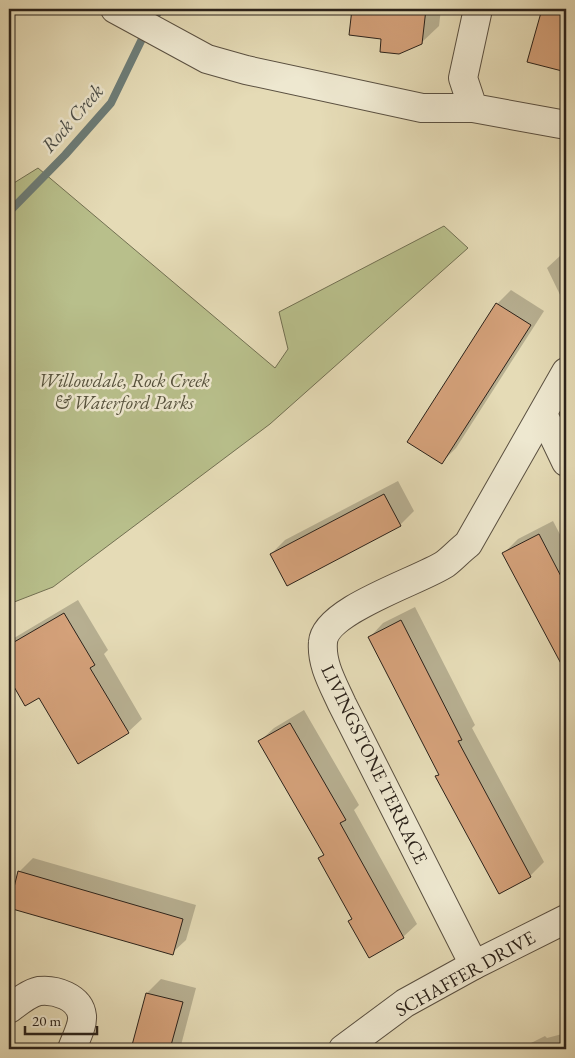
<svg xmlns="http://www.w3.org/2000/svg" width="575" height="1058" viewBox="0 0 575 1058" font-family="'EB Garamond',serif">
<rect width="100%" height="100%" fill="#e5dbb6"/>
<filter id="stains"><feTurbulence type="fractalNoise" baseFrequency=".004" numOctaves="4"/><feColorMatrix values="0 0 0 0 .2 0 0 0 0 .09 0 0 0 0 .02 0 0 0 .5 -.17"/></filter>
<radialGradient id="worn" r=".72"><stop offset=".6" stop-color="#630" stop-opacity="0"/><stop offset="1" stop-color="#630" stop-opacity=".3"/></radialGradient>
<path fill="#b8bf8b" stroke="#727052" d="M 38,168 L 275,368 L 288,349 L 279,312 L 444,226 L 468,248 L 270,424 L 53,587 L 9,604 L 9,186 Z"/>
<g fill="#0003">
<path d="M 353,9 L 441,9 L 439,26 L 421,43 L 350,34 Z"/>
<path d="M 543,9 L 566,9 L 566,71 L 529,61 Z"/>
<path d="M 566,252 L 566,302 L 564,303 L 547,268 L 561,255 Z"/>
<path d="M 511,290 L 544,311 L 456,448 L 442,462 L 409,441 L 497,304 Z"/>
<path d="M 398,481 L 414,511 L 400,525 L 271,554 L 285,540 Z"/>
<path d="M 553,521 L 566,546 L 566,670 L 504,553 L 518,539 Z"/>
<path d="M 78,600 L 108,650 L 104,654 L 142,719 L 128,732 L 39,696 L 26,704 L 9,675 L 9,641 Z"/>
<path d="M 415,607 L 475,725 L 472,728 L 544,862 L 530,876 L 499,892 L 437,776 L 440,774 L 370,637 L 383,623 Z"/>
<path d="M 304,710 L 359,805 L 354,810 L 417,924 L 403,937 L 353,919 L 320,858 L 325,853 L 260,741 L 274,728 Z"/>
<path d="M 33,858 L 196,905 L 186,940 L 172,953 L 9,906 L 19,872 Z"/>
<path d="M 161,979 L 196,988 L 180,1049 L 133,1049 L 147,993 Z"/>
<path d="M 566,1033 L 566,1049 L 519,1049 L 545,1036 L 547,1038 Z"/>
</g>
<g fill="none" stroke-linecap="round" stroke-linejoin="round">
<path stroke="#6d7d78" stroke-width="8" d="M 9,212 L 65,155 L 111,103 L 142,39 L 160,9"/>
</g>
<g fill="#d4a17a" stroke="#2b221a">
<path d="M 352,9 L 426,9 L 422,44 L 399,54 L 380,52 L 381,39 L 349,35 Z"/>
<path d="M 542,9 L 566,9 L 566,72 L 527,62 Z"/>
<path d="M 496,303 L 531,325 L 442,464 L 407,442 Z"/>
<path d="M 384,494 L 401,526 L 287,586 L 270,554 Z"/>
<path d="M 539,534 L 566,586 L 566,673 L 502,553 Z"/>
<path d="M 64,613 L 95,665 L 90,668 L 129,733 L 78,764 L 39,698 L 25,706 L 9,678 L 9,645 Z"/>
<path d="M 401,620 L 462,740 L 458,741 L 531,877 L 499,894 L 435,776 L 439,775 L 368,637 Z"/>
<path d="M 290,723 L 346,820 L 340,823 L 404,938 L 369,958 L 348,921 L 352,919 L 318,858 L 324,855 L 258,741 Z"/>
<path d="M 18,871 L 183,919 L 173,955 L 9,908 Z"/>
<path d="M 146,993 L 183,1002 L 170,1049 L 131,1049 Z"/>
</g>
<g fill="none" stroke-linecap="round" stroke-linejoin="round">
<g stroke="#5a5041" stroke-width="30">
<g id="minor">
<path d="M 115,9 L 207,59 L 246,70 L 422,108 L 473,108"/>
<path d="M 478,9 L 463,78 L 473,108 L 566,125"/>
<path d="M 543,414 L 566,462"/>
<path d="M 474,965 L 342,704 C 333,684 321,664 323,642 C 325,610 419,581 445,564 C 453,558 460,550 468,544 L 566,372"/>
<path d="M 9,1009 C 17,1003 29,993 39,991 C 55,989 80,997 82,1016 C 83,1026 75,1040 72,1049"/>
<path d="M 343,1049 L 405,1003 L 474,965 L 566,919"/>
</g>
</g>
<use href="#minor" stroke="#eee8d0" stroke-width="28"/>
</g>
<g text-anchor="middle" stroke-width="5" stroke-linejoin="round" paint-order="stroke">
<g font-size="19" font-style="italic" fill="#55513c" stroke="#eee8d0">
<text x="124" y="387">Willowdale, Rock Creek<tspan x="124" dy="22">&amp; Waterford Parks</tspan></text>
</g>
<g font-size="19" fill="#2b221a" stroke="#eee8d0">
<text transform="translate(375 764) rotate(64)" y="7">LIVINGSTONE TERRACE</text>
<text transform="translate(465 973) rotate(-29)" y="7">SCHAFFER DRIVE</text>
</g>
<g font-size="20" font-style="italic" fill="#4c4f49" stroke="#eee8d0">
<text transform="translate(72 118) rotate(-49)" y="7">Rock Creek</text>
</g>
</g>
<rect width="575" height="1058" fill="none" stroke="#e5dbb6" stroke-width="30"/>
<rect x="10" y="10" width="555" height="1038" fill="none" stroke="#2b221a" stroke-width="2.5"/>
<rect x="15" y="15" width="545" height="1028" fill="none" stroke="#2b221a"/>
<path d="M25 1026v8h72v-8" fill="none" stroke="#2b221a" stroke-width="2.5"/>
<text x="32" y="1026" font-size="15" fill="#2b221a" stroke="#eee8d0" stroke-width="4" paint-order="stroke">20 m</text>
<rect width="100%" height="100%" filter="url(#stains)"/>
<rect width="100%" height="100%" fill="url(#worn)"/>
</svg>
